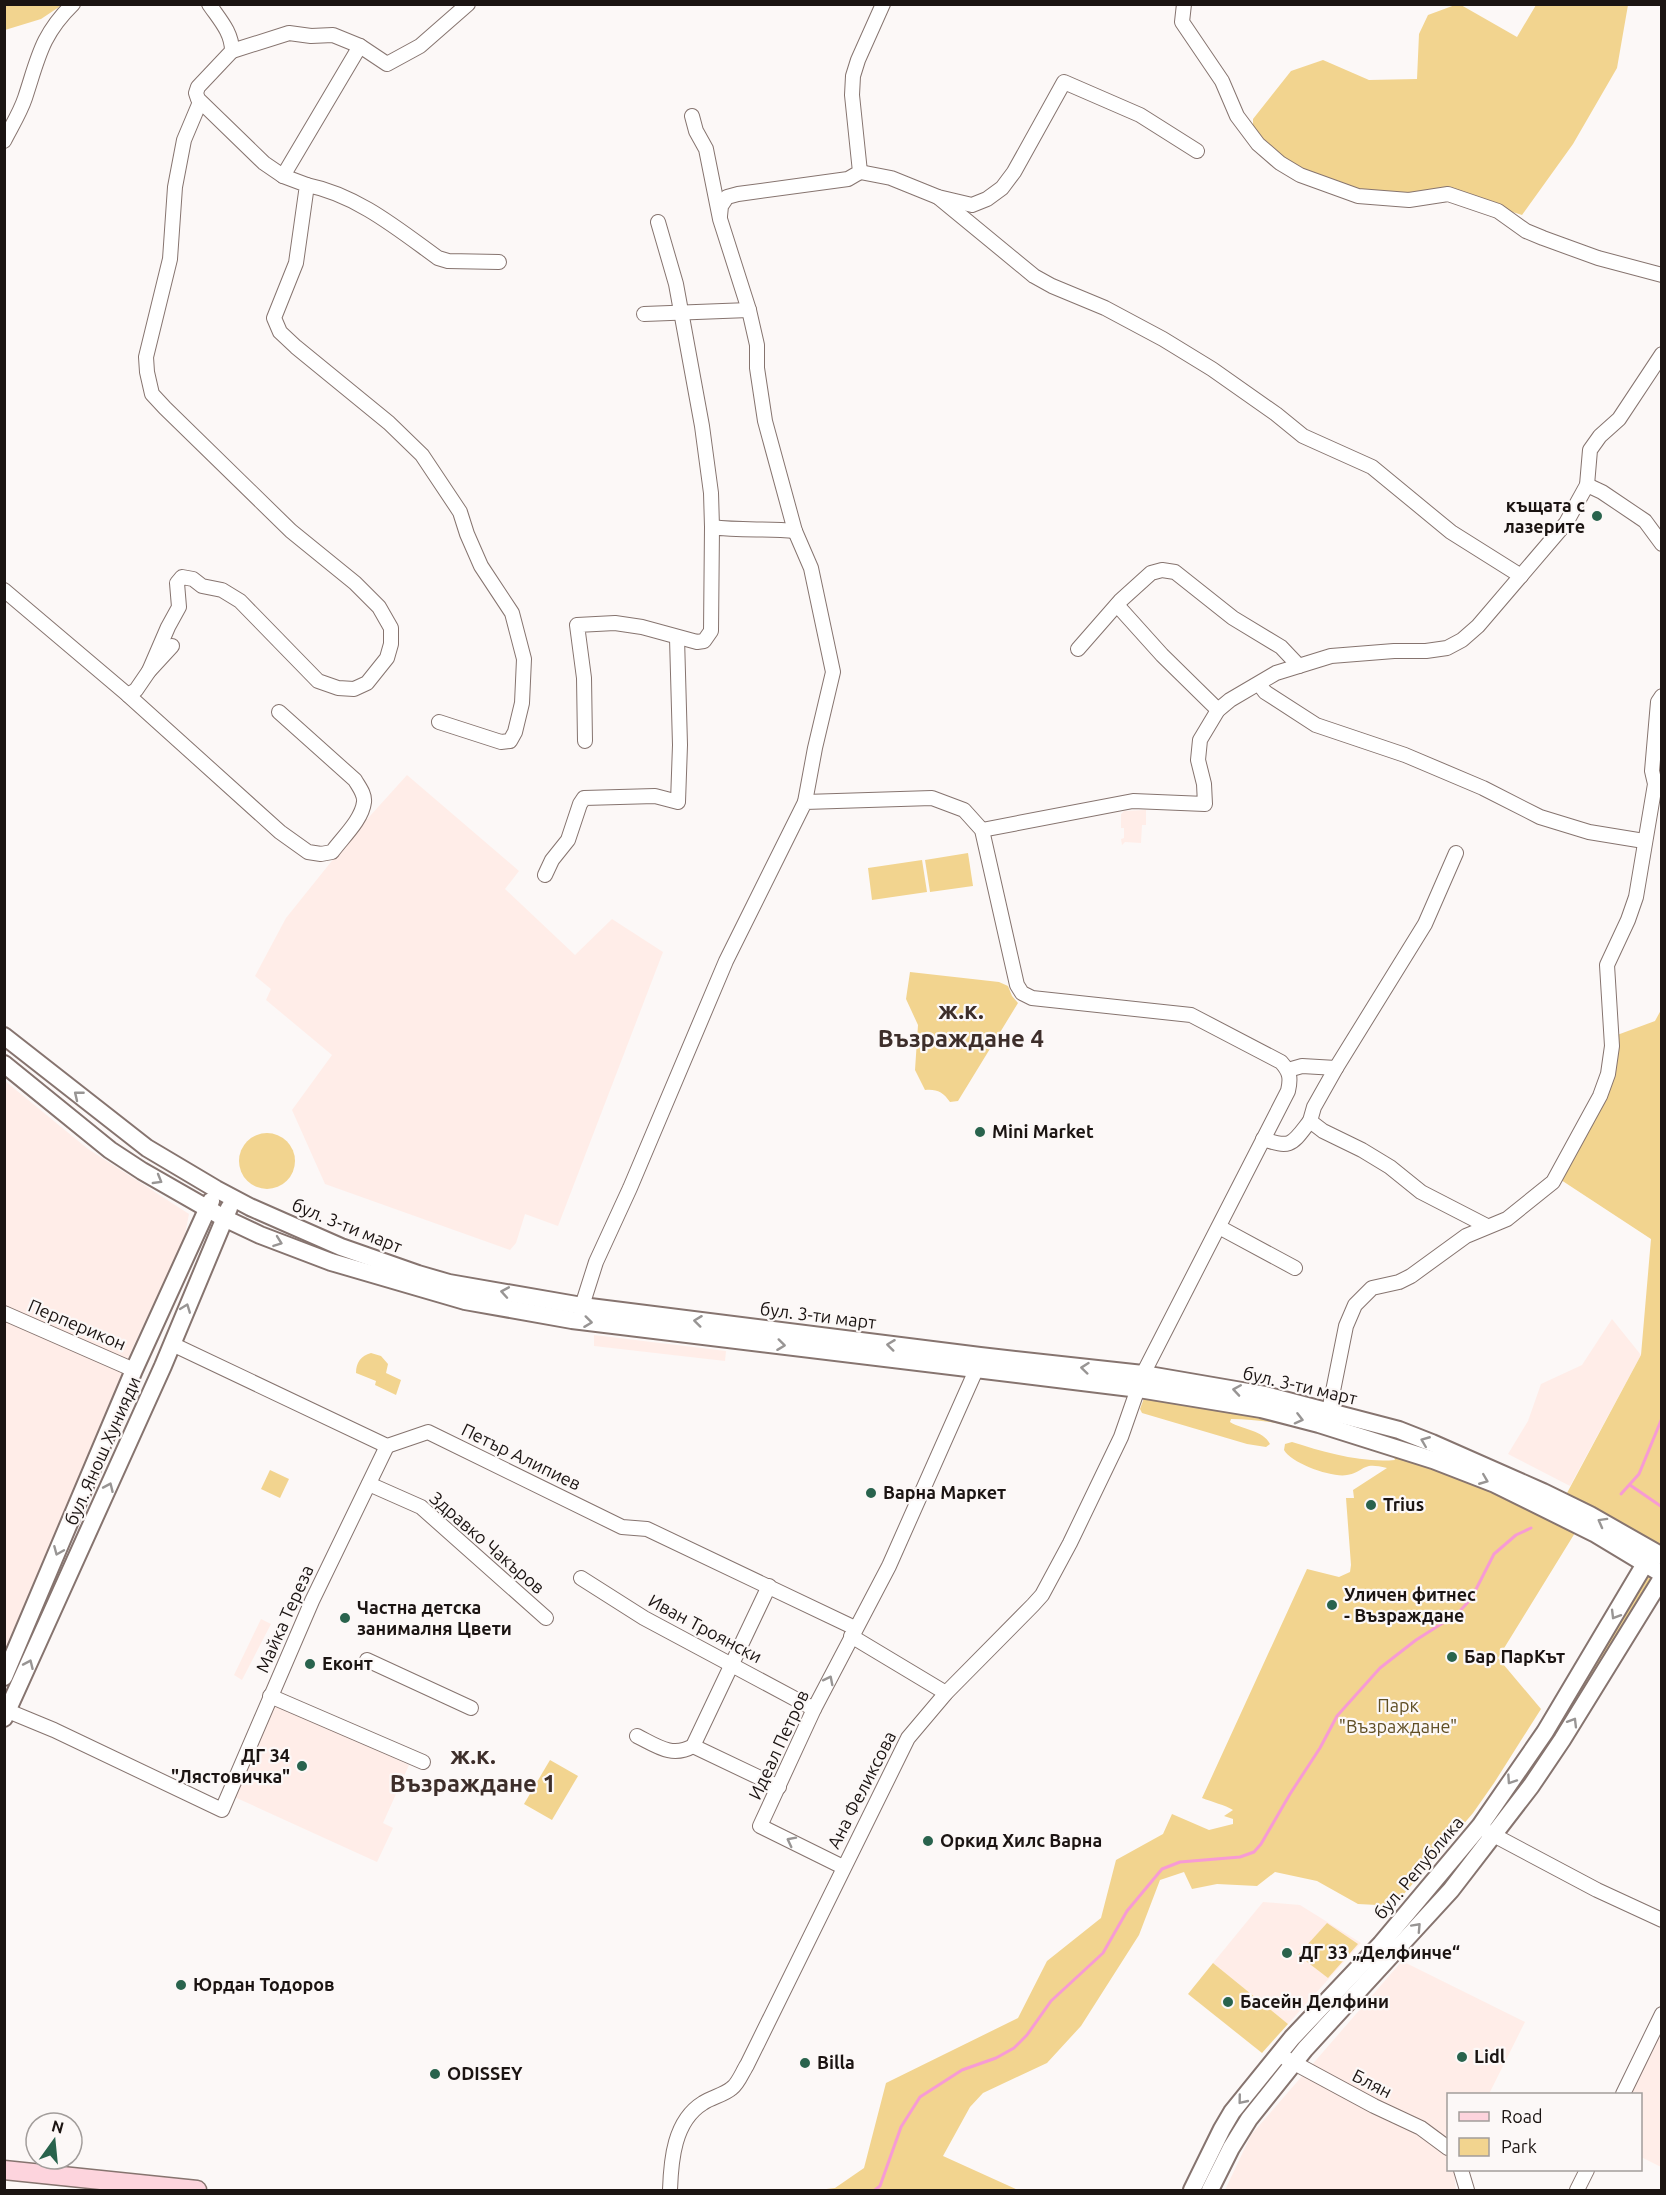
<svg xmlns="http://www.w3.org/2000/svg" width="1666" height="2195" viewBox="0 0 1666 2195" font-family="Ubuntu,sans-serif">
<rect width="100%" height="100%" fill="#fcf8f7"/>
<g fill="#ffede8">
<path d="M 407,775 L 519,871 L 505,889 L 575,955 L 612,919 L 663,952 L 558,1226 L 525,1214 L 516,1243 L 510,1250 L 325,1184 L 292,1110 L 332,1055 L 266,1000 L 271,989 L 255,976 L 286,918 L 351,837 Z"/>
<path d="M 1146,810 L 1146,825 L 1142,825 L 1141,843 L 1125,842 L 1122,845 L 1121,839 L 1124,838 L 1124,828 L 1121,828 L 1121,814 L 1124,811 Z"/>
<path d="M 5,1081 L 88,1149 L 189,1214 L 184,1239 L 133,1347 L 5,1650 Z"/>
<path d="M 1612,1319 L 1641,1355 L 1570,1486 L 1508,1454 L 1528,1421 L 1541,1384 L 1582,1365 Z"/>
<path d="M 594,1335 L 726,1351 L 725,1361 L 594,1346 Z"/>
<path d="M 261,1619 L 271,1624 L 242,1680 L 234,1675 Z"/>
<path d="M 273,1702 L 409,1765 L 383,1823 L 393,1828 L 377,1862 L 230,1795 Z"/>
<path d="M 1263,1902 L 1300,1905 L 1361,1943 L 1288,2024 L 1213,1963 Z"/>
<path d="M 1402,1961 L 1525,2022 L 1489,2094 L 1448,2094 L 1448,2170 L 1454,2170 L 1456,2190 L 1225,2190 L 1251,2135 Z"/>
<path d="M 1661,2033 L 1661,2167 L 1641,2157 L 1640,2094 L 1631,2094 Z"/>
</g>
<g fill="#f2d48f">
<path d="M 5,4 L 62,4 L 62,5 L 41,19 L 5,30 Z"/>
<path d="M 1455,5 L 1461,5 L 1517,37 L 1536,5 L 1628,5 L 1617,68 L 1573,144 L 1522,215 L 1444,190 L 1385,194 L 1320,181 L 1284,162 L 1253,137 L 1253,119 L 1291,71 L 1323,60 L 1369,80 L 1417,79 L 1419,34 L 1428,15 Z"/>
<path d="M 968,853 L 973,886 L 930,892 L 925,860 Z"/>
<path d="M 922,860 L 927,892 L 872,900 L 868,868 Z"/>
<path d="M 910,972 L 999,982 L 1008,986 L 1012,996 L 1018,1003 L 958,1101 L 950,1102 C 943,1092 937,1089 925,1090 L 915,1070 L 918,1025 L 906,999 Z"/>
<path d="M 1661,1010 L 1661,1549 L 1567,1493 L 1641,1355 L 1651,1239 L 1558,1178 L 1606,1072 L 1609,1038 L 1655,1021 Z"/>
<circle cx="267" cy="1161" r="28"/>
<path d="M 371,1353 L 381,1356 L 388,1364 L 386,1373 L 401,1380 L 396,1395 L 375,1385 L 376,1381 L 356,1373 C 356,1362 361,1356 371,1353 Z"/>
<path d="M 1144,1398 L 1268,1415 L 1472,1479 L 1578,1528 L 1498,1658 L 1541,1709 L 1494,1783 L 1473,1813 L 1392,1908 L 1387,1912 L 1380,1910 L 1377,1905 L 1358,1904 L 1317,1881 L 1275,1872 L 1257,1886 L 1217,1884 L 1192,1889 L 1184,1872 L 1160,1880 L 1139,1935 L 1081,2026 L 1047,2063 L 983,2093 L 970,2107 L 943,2156 L 1018,2190 L 818,2190 L 835,2188 L 864,2168 L 886,2083 L 1018,2018 L 1047,1961 L 1101,1918 L 1116,1860 L 1163,1834 L 1172,1814 L 1209,1830 L 1233,1824 L 1233,1819 L 1224,1816 L 1233,1810 C 1225,1805 1212,1802 1202,1798 L 1307,1569 L 1339,1577 L 1350,1572 L 1351,1565 L 1346,1498 L 1354,1498 L 1353,1490 L 1387,1468 C 1360,1461 1366,1472 1347,1475 C 1332,1478 1291,1463 1284,1450 L 1285,1444 L 1292,1442 C 1324,1452 1360,1463 1395,1460 L 1394,1457 C 1344,1439 1285,1419 1231,1419 L 1230,1422 C 1243,1430 1263,1430 1270,1444 L 1266,1447 L 1247,1444 L 1142,1413 L 1140,1409 Z"/>
<path d="M 270,1470 L 289,1479 L 280,1498 L 261,1489 Z"/>
<path d="M 1641,1572 L 1658,1583 L 1535,1776 L 1545,1732 Z"/>
<path d="M 550,1760 L 578,1776 L 552,1820 L 524,1804 Z"/>
<path d="M 1327,1923 L 1358,1944 L 1328,1978 L 1298,1955 Z"/>
<path d="M 1213,1963 L 1288,2024 L 1262,2053 L 1188,1994 Z"/>
</g>
<g fill="none" stroke-linecap="round" stroke-linejoin="round">
<g stroke="#f79bd4" stroke-width="3">
<path d="M 1630,1485 L 1662,1507"/>
<path d="M 1621,1494 L 1639,1474 L 1662,1418"/>
<path d="M 875,2190 L 880,2186 L 901,2127 L 920,2097 L 962,2070 L 996,2058 L 1014,2048 L 1027,2035 L 1051,2001 L 1103,1953 L 1127,1911 L 1162,1869 L 1180,1862 L 1240,1857 L 1254,1852 L 1261,1844 L 1290,1794 L 1320,1748 L 1337,1716 L 1380,1668 L 1416,1640 L 1457,1614 L 1471,1599 L 1494,1554 L 1516,1535 L 1531,1528"/>
</g>
<g stroke="#86746f" stroke-width="16">
<g id="minor">
<path d="M 209,4 C 219,19 232,32 232,51 L 198,87 L 196,93 L 198,99 L 264,163 L 283,176 L 307,185 L 296,263 L 274,318 L 280,332 L 296,347 L 389,423 L 422,455 L 460,512 L 467,534 L 481,566 L 512,613 L 524,659 L 522,703 L 515,732 L 510,741 L 501,742 L 439,722"/>
<path d="M 1184,4 L 1182,22 L 1222,81 L 1237,116 L 1258,144 L 1280,163 L 1300,175 L 1358,196 L 1409,200 L 1448,194 L 1498,211 L 1526,231 L 1543,238 L 1598,258 L 1662,275"/>
<path d="M 232,51 L 289,33 L 311,36 L 333,35 L 360,46 L 387,64 L 420,46 L 468,4"/>
<path d="M 692,116 L 696,131 L 706,149 L 720,219 L 749,310 L 757,345 L 757,368 L 765,421 L 795,531 L 811,568 L 833,672 L 815,748 L 805,802"/>
<path d="M 4,141 C 11,127 20,113 25,98 C 38,59 41,35 73,4"/>
<path d="M 860,172 L 891,178 L 938,197 L 972,205 L 987,199 L 1002,188 L 1014,172 L 1064,82 L 1140,115 L 1197,151"/>
<path d="M 283,176 L 360,46"/>
<path d="M 307,185 C 357,195 398,229 438,258 L 448,261 L 499,262"/>
<path d="M 938,197 L 1034,276 L 1052,286 L 1105,308 L 1163,339 L 1212,369 L 1276,414 L 1303,436 L 1372,467 L 1451,532 L 1521,576"/>
<path d="M 720,216 L 721,206 L 727,197 L 738,194 L 848,179 L 860,172 L 852,95 L 853,76 L 858,60 L 883,4"/>
<path d="M 658,222 L 676,284 L 702,426 L 711,493 L 712,527"/>
<path d="M 644,314 L 749,310"/>
<path d="M 1587,485 L 1602,492 L 1645,521 L 1662,544"/>
<path d="M 4,590 L 128,695 L 280,832 L 308,852 L 321,854 L 332,852 C 342,838 362,820 364,802 C 365,794 359,787 355,780 L 279,712"/>
<path d="M 1117,605 L 1162,655 L 1218,710"/>
<path d="M 1078,649 L 1120,601 L 1151,573 L 1162,570 L 1175,572 L 1233,618 L 1281,647 L 1299,666"/>
<path d="M 149,671 L 168,627 L 179,607 L 177,583 L 182,577 L 193,579 L 202,586 L 222,590 L 240,601 L 318,681 L 338,688 L 354,689 L 367,683 L 387,658 L 391,644 L 391,628 L 379,607 L 355,583 L 291,531 L 165,408 L 152,394 L 147,372 L 146,357 L 170,259 L 175,187 L 184,140 L 200,102"/>
<path d="M 1259,684 L 1265,692 L 1316,725 L 1405,755 L 1483,788 L 1540,817 L 1589,832 L 1644,841"/>
<path d="M 128,695 L 136,690 L 149,671 L 172,646"/>
<path d="M 585,741 L 584,678 L 577,625 L 615,623 L 642,627 L 697,642 L 704,641 L 711,631 L 712,527 C 740,531 767,528 795,531"/>
<path d="M 982,830 L 1133,801 L 1205,804 L 1204,784 L 1198,760 L 1200,740 L 1218,710 L 1230,700 L 1276,673 L 1331,656 L 1394,651 L 1426,651 L 1447,648 L 1462,640 L 1478,626 L 1566,523 L 1587,485 L 1590,450 L 1600,436 L 1619,419 L 1662,354"/>
<path d="M 1456,853 L 1425,924 L 1336,1068 L 1314,1107 L 1310,1121 L 1323,1131 L 1362,1150 L 1390,1167 L 1421,1192 L 1487,1226"/>
<path d="M 545,875 L 552,860 L 568,840 L 580,804 L 584,798 L 655,796 L 678,802 L 680,745 L 677,638"/>
<path d="M 1288,1070 L 1302,1066 L 1336,1068"/>
<path d="M 1263,1139 C 1292,1149 1292,1144 1310,1121"/>
<path d="M 1219,1227 L 1295,1268"/>
<path d="M 582,1306 L 596,1262 L 630,1188 L 726,961 L 805,802 L 932,798 L 964,810 L 982,830 L 1017,985 L 1022,993 L 1032,998 L 1191,1015 L 1281,1062 C 1290,1072 1291,1078 1288,1091 L 1143,1374 L 1121,1437 L 1070,1543 L 1042,1595 L 1033,1605 L 946,1693 L 908,1738 L 747,2065 C 743,2071 738,2084 732,2088 C 724,2095 712,2097 703,2103 C 674,2121 671,2160 670,2190"/>
<path d="M 4,1313 L 134,1370"/>
<path d="M 172,1344 L 387,1446 L 428,1432 L 622,1527 L 647,1529 L 855,1628"/>
<path d="M 1329,1411 L 1346,1326 L 1355,1305 L 1372,1288 L 1399,1282 L 1411,1276 L 1466,1236 L 1507,1219 L 1553,1182 L 1600,1096 L 1608,1074 L 1612,1046 L 1607,965 L 1628,920 L 1636,897 L 1655,784 L 1652,771 L 1658,702 L 1662,696"/>
<path d="M 369,1484 L 421,1507 L 546,1618"/>
<path d="M 581,1578 L 644,1618 L 814,1709"/>
<path d="M 851,1636 L 946,1693"/>
<path d="M 367,1660 L 471,1708"/>
<path d="M 270,1696 L 423,1762"/>
<path d="M 8,1711 L 54,1730 L 222,1810 L 312,1601 L 387,1446"/>
<path d="M 637,1736 C 657,1746 672,1758 693,1746 L 769,1586"/>
<path d="M 693,1746 L 779,1787"/>
<path d="M 1486,1831 L 1597,1890 L 1662,1920"/>
<path d="M 843,1867 L 760,1826 L 814,1709 L 889,1566 L 976,1370"/>
<path d="M 1285,2058 L 1374,2106 L 1421,2128 L 1448,2148"/>
<path d="M 1623,2094 L 1662,2014"/>
<path d="M 1461,2170 L 1467,2190"/>
<path d="M 1577,2190 L 1587,2170"/>
</g>
</g>
<g stroke="#86746f" stroke-width="20">
<g id="tertiary">
<path d="M 4,1036 L 147,1148 L 216,1189 L 250,1207 L 341,1247 L 418,1274 L 449,1283 L 582,1306 L 980,1356 L 1143,1374 L 1265,1395 L 1399,1430 L 1432,1443 L 1543,1492 L 1590,1515 L 1662,1556"/>
<path d="M 4,1064 L 110,1150 L 142,1171 L 224,1218 L 260,1235 L 331,1262 L 465,1301 L 572,1320 L 1139,1389 L 1261,1409 L 1319,1424 L 1433,1460 L 1495,1484 L 1594,1533 L 1662,1574"/>
<path d="M 4,1677 L 134,1370 L 211,1201"/>
<path d="M 4,1718 L 163,1366 L 229,1208"/>
<path d="M 1192,2190 L 1222,2129 L 1232,2112 L 1292,2038 L 1381,1944 L 1480,1826 L 1545,1732 L 1649,1557"/>
<path d="M 1210,2190 L 1231,2148 L 1249,2119 L 1305,2049 L 1451,1890 L 1531,1786 L 1562,1740 L 1662,1578"/>
</g>
</g>
<g stroke="#86746f" stroke-width="21">
<path id="secondary" d="M 4,2170 L 197,2190"/>
</g>
<use href="#minor" stroke="#fff" stroke-width="14"/>
<use href="#tertiary" stroke="#fff" stroke-width="16"/>
<use href="#secondary" stroke="#fdd4dd" stroke-width="18"/>
</g>
<defs><path id="oneway-chevron" d="M-2-3.5L2.5 0L-2 3.5" fill="none" stroke-width="1.6" stroke-linecap="round" stroke-linejoin="round" transform="scale(1.5)"/></defs>
<g stroke="#989594">
<use href="#oneway-chevron" transform="translate(78 1095) rotate(-141)"/>
<use href="#oneway-chevron" transform="translate(158 1180) rotate(30)"/>
<use href="#oneway-chevron" transform="translate(278 1242) rotate(20)"/>
<use href="#oneway-chevron" transform="translate(505 1292) rotate(-170)"/>
<use href="#oneway-chevron" transform="translate(186 1308) rotate(-69)"/>
<use href="#oneway-chevron" transform="translate(698 1321) rotate(-173)"/>
<use href="#oneway-chevron" transform="translate(588 1322) rotate(7)"/>
<use href="#oneway-chevron" transform="translate(781 1345) rotate(7)"/>
<use href="#oneway-chevron" transform="translate(891 1345) rotate(-173)"/>
<use href="#oneway-chevron" transform="translate(1085 1368) rotate(-174)"/>
<use href="#oneway-chevron" transform="translate(1237 1390) rotate(-171)"/>
<use href="#oneway-chevron" transform="translate(1299 1419) rotate(14)"/>
<use href="#oneway-chevron" transform="translate(1425 1441) rotate(-158)"/>
<use href="#oneway-chevron" transform="translate(1484 1480) rotate(22)"/>
<use href="#oneway-chevron" transform="translate(109 1487) rotate(-66)"/>
<use href="#oneway-chevron" transform="translate(1602 1522) rotate(-151)"/>
<use href="#oneway-chevron" transform="translate(58 1551) rotate(113)"/>
<use href="#oneway-chevron" transform="translate(1615 1615) rotate(121)"/>
<use href="#oneway-chevron" transform="translate(29 1664) rotate(-66)"/>
<use href="#oneway-chevron" transform="translate(829 1680) rotate(-63)"/>
<use href="#oneway-chevron" transform="translate(1573 1722) rotate(-59)"/>
<use href="#oneway-chevron" transform="translate(1511 1780) rotate(124)"/>
<use href="#oneway-chevron" transform="translate(791 1841) rotate(-153)"/>
<use href="#oneway-chevron" transform="translate(1417 1927) rotate(-47)"/>
<use href="#oneway-chevron" transform="translate(1242 2100) rotate(129)"/>
</g>
<g fill="#29634d" stroke="#fcf8f7" stroke-width="2">
<circle cx="1597" cy="516" r="6"/>
<circle cx="980" cy="1132" r="6"/>
<circle cx="871" cy="1493" r="6"/>
<circle cx="1371" cy="1505" r="6"/>
<circle cx="1332" cy="1605" r="6"/>
<circle cx="345" cy="1618" r="6"/>
<circle cx="1452" cy="1657" r="6"/>
<circle cx="310" cy="1664" r="6"/>
<circle cx="302" cy="1766" r="6"/>
<circle cx="928" cy="1841" r="6"/>
<circle cx="1287" cy="1953" r="6"/>
<circle cx="181" cy="1985" r="6"/>
<circle cx="1228" cy="2002" r="6"/>
<circle cx="1462" cy="2057" r="6"/>
<circle cx="805" cy="2063" r="6"/>
<circle cx="435" cy="2074" r="6"/>
</g>
<g text-anchor="middle" stroke-width="4.5" stroke-linejoin="round" paint-order="stroke">
<g font-size="18" font-weight="bold" fill="#1b1412" stroke="#fcf8f7" text-anchor="start">
<text x="1585" y="512" text-anchor="end">къщата с<tspan x="1585" dy="21">лазерите</tspan></text>
<text x="992" y="1138">Mini Market</text>
<text x="883" y="1499">Варна Маркет</text>
<text x="1383" y="1511">Trius</text>
<text x="1344" y="1601">Уличен фитнес<tspan x="1344" dy="21">- Възраждане</tspan></text>
<text x="357" y="1614">Частна детска<tspan x="357" dy="21">занималня Цвети</tspan></text>
<text x="1464" y="1663">Бар ПарКът</text>
<text x="322" y="1670">Еконт</text>
<text x="290" y="1762" text-anchor="end">ДГ 34<tspan x="290" dy="21">"Лястовичка"</tspan></text>
<text x="940" y="1847">Оркид Хилс Варна</text>
<text x="1299" y="1959">ДГ 33 „Делфинче“</text>
<text x="193" y="1991">Юрдан Тодоров</text>
<text x="1240" y="2008">Басейн Делфини</text>
<text x="1474" y="2063">Lidl</text>
<text x="817" y="2069">Billa</text>
<text x="447" y="2080">ODISSEY</text>
</g>
<g font-size="18" fill="#1b1412" stroke="#fcf8f7">
<text transform="translate(347 1226) rotate(22)" y="6">бул. 3-ти март</text>
<text transform="translate(818 1316) rotate(7)" y="6">бул. 3-ти март</text>
<text transform="translate(77 1325) rotate(23)" y="6">Перперикон</text>
<text transform="translate(1300 1386) rotate(13)" y="6">бул. 3-ти март</text>
<text transform="translate(103 1451) rotate(-66)" y="6">бул. Янош Хунияди</text>
<text transform="translate(521 1457) rotate(26)" y="6">Петър Алипиев</text>
<text transform="translate(487 1543) rotate(41)" y="6">Здравко Чакъров</text>
<text transform="translate(285 1619) rotate(-66)" y="6">Майка Тереза</text>
<text transform="translate(705 1629) rotate(28)" y="6">Иван Троянски</text>
<text transform="translate(779 1745) rotate(-65)" y="6">Идеал Петров</text>
<text transform="translate(862 1790) rotate(-63)" y="6">Ана Феликсова</text>
<text transform="translate(1419 1868) rotate(-50)" y="6">бул. Република</text>
<text transform="translate(1372 2084) rotate(27)" y="6">Блян</text>
</g>
<g font-size="18" fill="#604f25" stroke="#fcf8f7">
<text x="1398" y="1712">Парк<tspan x="1398" dy="21">"Възраждане"</tspan></text>
</g>
<g font-size="24" font-weight="bold" fill="#3d2e2a" stroke="#fcf8f7">
<text x="961" y="1019">ж.к.<tspan x="961" dy="28">Възраждане 4</tspan></text>
<text x="473" y="1764">ж.к.<tspan x="473" dy="28">Възраждане 1</tspan></text>
</g>
</g>
<rect width="1666" height="2195" fill="none" stroke="#1b1412" stroke-width="12"/>
<rect x="1447" y="2093" width="195" height="78" fill="#fcf8f7" stroke="#a29d9b" stroke-width="1.5"/>
<rect x="1459" y="2112" width="30" height="9" fill="#fdd4dd" stroke="#a29d9b" stroke-width="1.5"/>
<text x="1501" y="2123" font-size="18" fill="#1b1412">Road</text>
<rect x="1459" y="2138" width="30" height="18" fill="#f2d48f" stroke="#a29d9b" stroke-width="1.5"/>
<text x="1501" y="2153" font-size="18" fill="#1b1412">Park</text>
<g transform="translate(54 2141) rotate(15)"><circle r="28" fill="#fcf8f7" stroke="#a29d9b" stroke-width="1.5"/>
<path d="M0-4.5L10 22L0 15L-10 22Z" fill="#29634d"/>
<text y="-9" font-size="16" font-weight="bold" text-anchor="middle" fill="#1b1412">N</text>
</g>
</svg>
